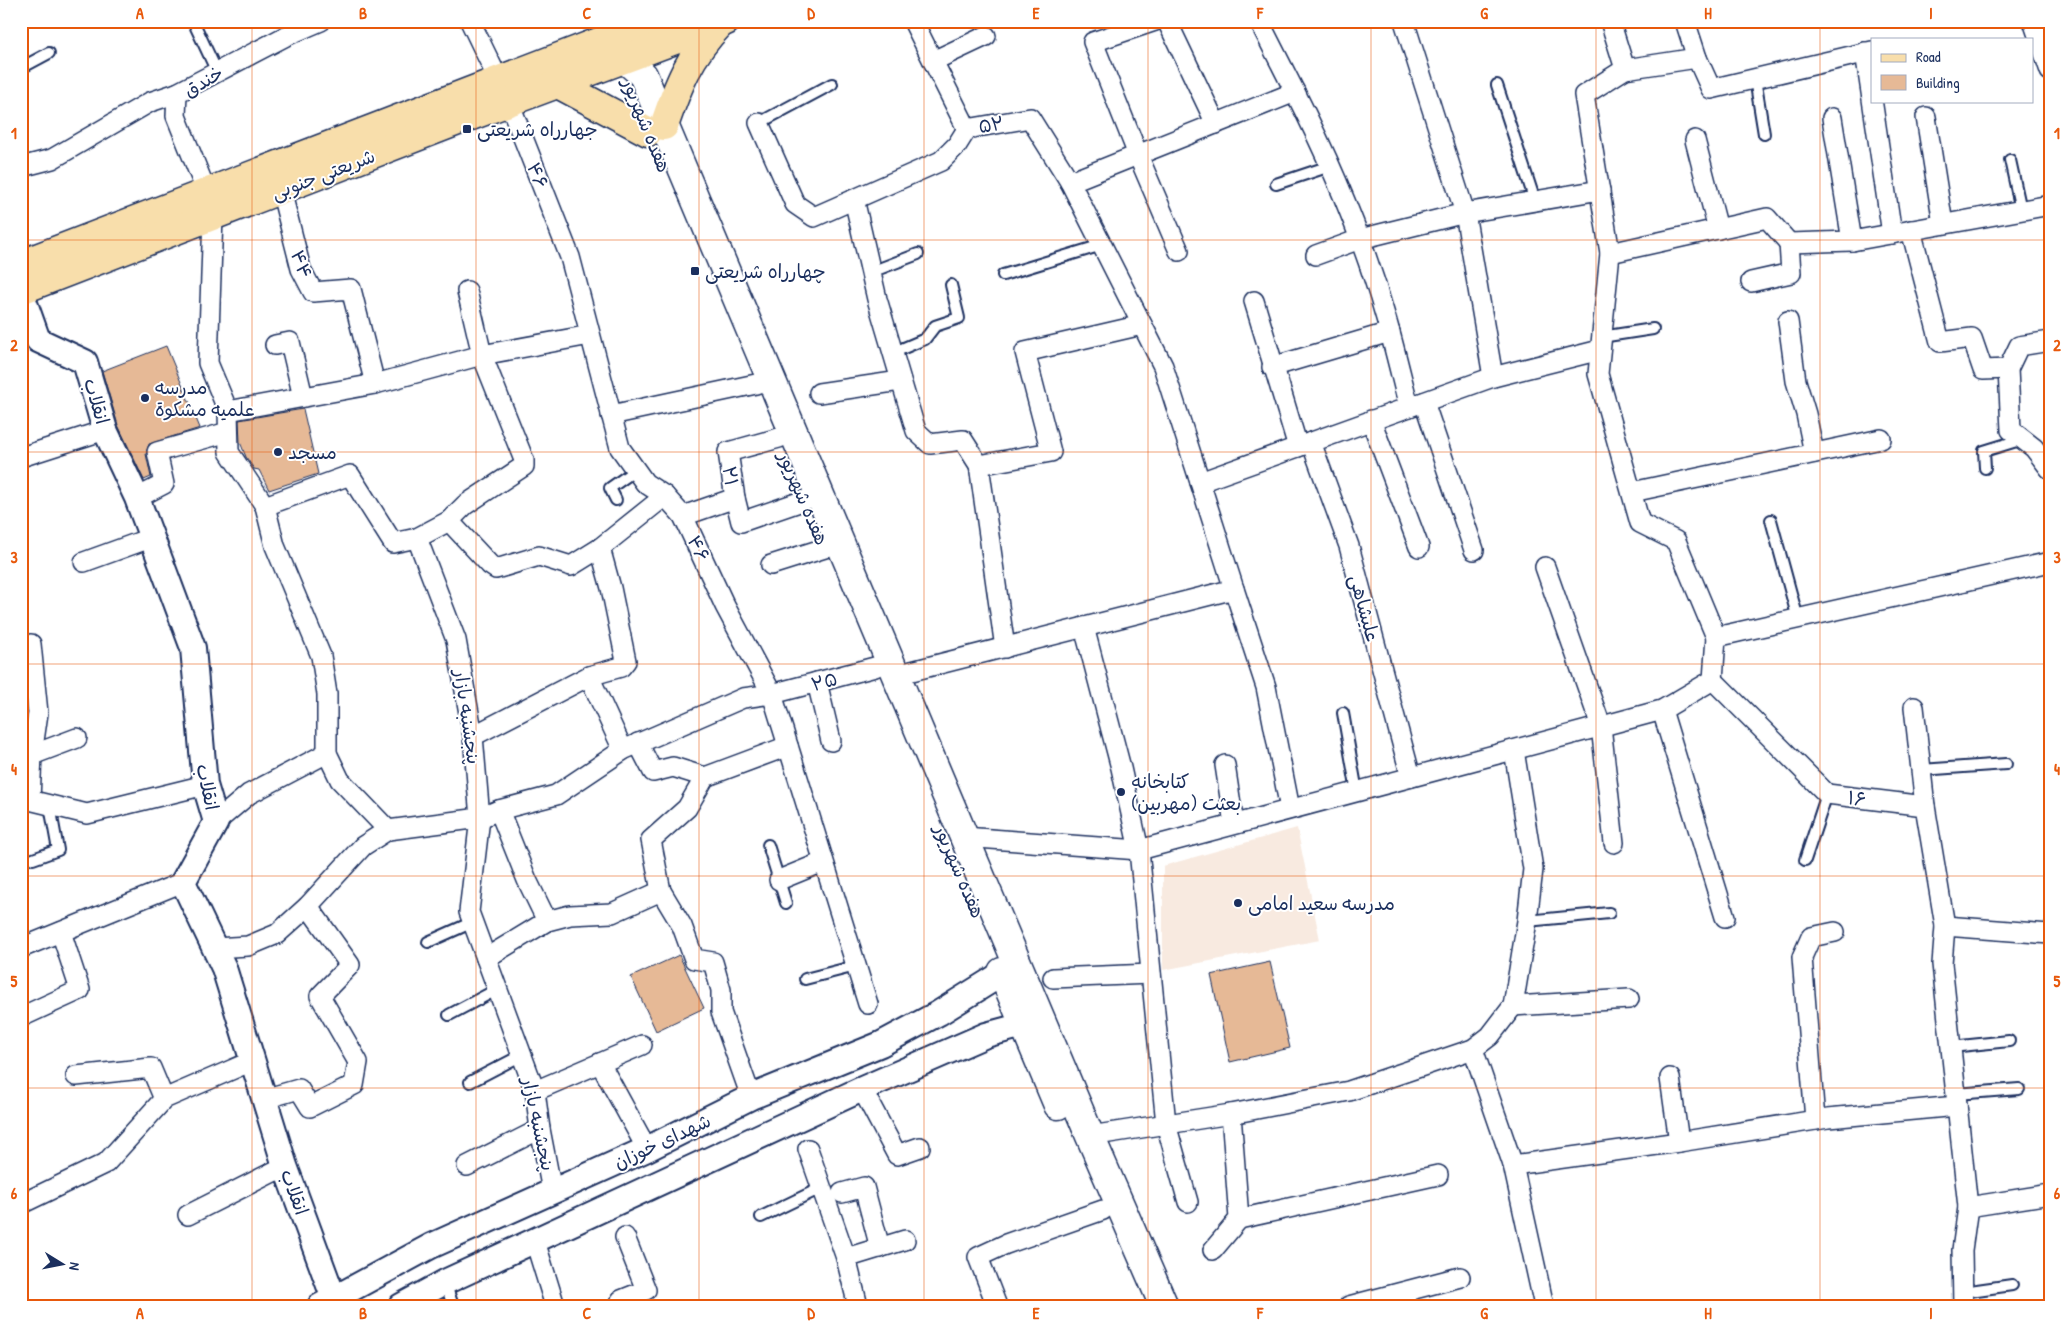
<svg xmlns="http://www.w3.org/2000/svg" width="2071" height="1327" viewBox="0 0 2071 1327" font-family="'Patrick Hand','Playpen Sans Arabic',sans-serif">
<rect width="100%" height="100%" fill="#fff"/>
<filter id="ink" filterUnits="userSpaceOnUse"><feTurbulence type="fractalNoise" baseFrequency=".02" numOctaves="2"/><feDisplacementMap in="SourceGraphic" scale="10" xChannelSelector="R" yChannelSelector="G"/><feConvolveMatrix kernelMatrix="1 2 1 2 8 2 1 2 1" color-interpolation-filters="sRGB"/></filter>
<g filter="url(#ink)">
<path fill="#f8eae0" d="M 1297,828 L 1320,940 L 1163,970 L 1163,866 Z"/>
<g fill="#e6b996" stroke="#1b2f5e">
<path d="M 166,346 L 200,428 L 149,444 L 146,454 L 151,477 L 144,480 L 118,425 L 102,371 Z"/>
<path d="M 303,409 L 318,474 L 269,490 L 259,470 L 254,469 L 246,457 L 240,442 L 239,420 Z"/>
<path d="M 679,955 L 704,1008 L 656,1031 L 631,977 Z"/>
<path d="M 1270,962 L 1290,1048 L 1230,1062 L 1211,975 Z"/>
</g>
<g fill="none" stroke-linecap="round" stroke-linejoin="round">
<g stroke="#1b2f5e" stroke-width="14">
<g id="service">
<path d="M 193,21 L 217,72"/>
<path d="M 21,68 L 49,53"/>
<path d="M 1755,79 L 1764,134"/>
<path d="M 1497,85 L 1535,201"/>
<path d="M 759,123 L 832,84"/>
<path d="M 2010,160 L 2021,210"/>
<path d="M 1276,184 L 1330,166"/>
<path d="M 871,272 L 918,254"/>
<path d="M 1003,275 L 1102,245"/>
<path d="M 1601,337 L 1653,329"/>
<path d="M 892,353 L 925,339 L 935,326 L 959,318 L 951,285"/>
<path d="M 1985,468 L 1984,451 L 2023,439"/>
<path d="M 616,500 L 610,488 L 637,469"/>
<path d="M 1771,520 L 1798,619"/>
<path d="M 1343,713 L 1357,792"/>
<path d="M 1921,770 L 2006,764"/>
<path d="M 768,845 L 786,903"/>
<path d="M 33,859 L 58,850 L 50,806"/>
<path d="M 1805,860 L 1827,794"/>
<path d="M 1527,921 L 1609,913"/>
<path d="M 428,942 L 473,922"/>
<path d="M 805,979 L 856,966"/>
<path d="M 449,1015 L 498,989"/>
<path d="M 1951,1047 L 2009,1041"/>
<path d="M 470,1082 L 522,1055"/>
<path d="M 1956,1094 L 2019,1089"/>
<path d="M 761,1217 L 821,1188"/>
<path d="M 445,1282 L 453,1306"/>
<path d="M 1963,1292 L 2012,1285"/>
</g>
</g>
<g stroke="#1b2f5e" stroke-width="22">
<g id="minor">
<path d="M 470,21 L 499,81"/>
<path d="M 913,21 L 967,129 L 1030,118 L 1070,182"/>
<path d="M 1155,21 L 1093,42 L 1138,155 L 1179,251"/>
<path d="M 1167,21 L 1216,124"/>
<path d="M 1404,21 L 1465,213 L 1600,190"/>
<path d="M 1610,21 L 1625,69"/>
<path d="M 1685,21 L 1697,58 L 1711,89 L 1872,51"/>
<path d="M 2033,21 L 2050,71"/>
<path d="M 1865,52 L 1892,234"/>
<path d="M 1697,58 L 1625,69 L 1584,95 L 1610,253 L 1598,374 L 1640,523 L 1676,541 L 1716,637"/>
<path d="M 933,61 L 986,36"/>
<path d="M 1295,92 C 1331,163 1363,238 1385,315 C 1394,345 1401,376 1409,407"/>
<path d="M 509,102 L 570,257 L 620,448 L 645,483 L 665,496 L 683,516 L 725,606 L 772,694 L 868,1004"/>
<path d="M 1926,117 L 1943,224"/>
<path d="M 1832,118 L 1852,241"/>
<path d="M 759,123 L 795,204 L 814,217 L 941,161 L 957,145 L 967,129"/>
<path d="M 1695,140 L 1718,229"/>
<path d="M 21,167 L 52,159 L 150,102 L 177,93"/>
<path d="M 281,190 L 301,269 L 313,292 L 351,289 L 375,384"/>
<path d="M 207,193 L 176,116 L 177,93 L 286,36 L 321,21"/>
<path d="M 854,199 L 877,299 L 916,431 L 930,444 L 963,440 L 979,465 L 1005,648"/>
<path d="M 213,216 L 208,363 L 228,411 L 375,384 L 482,355 L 590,335"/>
<path d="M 1911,230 L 1940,342 L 1972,338 L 1983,370 L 2008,369"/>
<path d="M 1610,253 L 1767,218 L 1789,243 L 1852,241 L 2050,205"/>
<path d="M 1316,255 L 1360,239 L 1465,213 L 1493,377"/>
<path d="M 1751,282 L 1791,273 L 1789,243"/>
<path d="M 1254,301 L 1298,447"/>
<path d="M 1788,321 L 1796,381 L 1806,414 L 1814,453"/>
<path d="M 2050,341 L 2019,346 L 2008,369 L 2011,430 L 2034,448 L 2050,469"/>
<path d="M 275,345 L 290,342 L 303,397"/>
<path d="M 1272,367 L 1390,332"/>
<path d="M 819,393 L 900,381"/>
<path d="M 1424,402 L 1474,550"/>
<path d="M 228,411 L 229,452 L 265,506 L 350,475 L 393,543 L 417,538 L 456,640 L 473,736 L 480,818 L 469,912 L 535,1091 L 540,1129 L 552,1191"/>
<path d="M 611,415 L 756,384"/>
<path d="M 1371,420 L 1419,547"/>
<path d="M 1311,442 L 1349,546 L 1411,777"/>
<path d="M 21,457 L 105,430"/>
<path d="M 979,465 L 1051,452 L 1025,352 L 1142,325"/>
<path d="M 1200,482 L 1493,377 L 1600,350"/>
<path d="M 1632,492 L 1881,439"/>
<path d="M 137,498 L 164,484 L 157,452 L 228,432"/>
<path d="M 735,498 L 741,522 L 805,500"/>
<path d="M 265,506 L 275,546 L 321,656 L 327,694 L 327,753 L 340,780 L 388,830"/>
<path d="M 683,516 L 735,498 L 728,452 L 779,438"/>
<path d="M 449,521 L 490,565 L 496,569 L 539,556 L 571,566 L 600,548 L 665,496"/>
<path d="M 417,538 L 449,521 L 465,505 L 524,466 L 524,460 L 482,355 L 467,291"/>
<path d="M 84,562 L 153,537"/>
<path d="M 771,565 L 825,548"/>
<path d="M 1545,567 L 1601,726 L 1614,843"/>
<path d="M 1234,589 L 1266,687 L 1290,809"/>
<path d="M 1084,627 L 1121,768 L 1139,850 L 1166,1124 L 1188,1202"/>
<path d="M 896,675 L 1234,589 L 1163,366 L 1070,182 L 1295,92 L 1259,21"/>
<path d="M 589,676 L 623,750"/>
<path d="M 1713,680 L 1827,794 L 1925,806 L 1945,926 L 1942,964 L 1968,1207 L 2050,1194"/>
<path d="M 817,682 L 831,741"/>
<path d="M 1914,707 L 1925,806"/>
<path d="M 1662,710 L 1725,917"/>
<path d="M 473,736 L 589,676 L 621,667 L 626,661 L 611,588 L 600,548"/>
<path d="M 638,743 L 653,772 L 673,767 L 705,777"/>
<path d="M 32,755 L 77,738"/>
<path d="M 1225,765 L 1234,824"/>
<path d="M 21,798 L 87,814 L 205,785"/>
<path d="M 30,800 L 32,755 L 38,713 L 31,644"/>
<path d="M 499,810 L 527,880 L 547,921"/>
<path d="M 216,822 L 249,794 L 327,753"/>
<path d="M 964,837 L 1139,850 L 1662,710 L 1713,680 L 1716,637 L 2050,562"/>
<path d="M 779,880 L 823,862"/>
<path d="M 1945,926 L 2050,934"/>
<path d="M 21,948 L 183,882"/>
<path d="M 214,948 L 248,946 L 277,934 L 308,906 L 363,846 L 388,830 L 480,818 L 499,810 L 556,795 L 623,750 L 743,698 L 772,694 L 875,667"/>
<path d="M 486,958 L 547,921 L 570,915 L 612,913 L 661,891"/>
<path d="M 1053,978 L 1151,974"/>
<path d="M 1513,1006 L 1629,999"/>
<path d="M 21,1017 L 80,990 L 61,932"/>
<path d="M 1473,1049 L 1513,1165 L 1544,1306"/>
<path d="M 600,1063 L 647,1149"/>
<path d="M 76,1076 L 151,1068 L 164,1099"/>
<path d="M 1670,1078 L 1679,1142 L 1828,1118 L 1957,1106"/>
<path d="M 862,1089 L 897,1155 L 920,1147"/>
<path d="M 535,1091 L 642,1045"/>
<path d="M 751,1097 L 721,1012 L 721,990 L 713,962 L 694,959 L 682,926 L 661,891 L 651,840 L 687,808 L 705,777 L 788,746"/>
<path d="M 264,1099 L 299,1089 L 310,1107 L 354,1085 L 358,1062 L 320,996 L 350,965 L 308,906"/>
<path d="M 1815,1120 L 1802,957 L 1811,937 L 1835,932"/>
<path d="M 1090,1136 L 1231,1114 L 1349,1091 L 1473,1049 L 1490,1036 L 1513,1006 L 1527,921 L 1533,869 L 1514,750"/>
<path d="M 808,1149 L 846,1258 L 858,1306"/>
<path d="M 1513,1165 L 1679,1142"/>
<path d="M 467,1166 L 540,1129"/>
<path d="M 842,1193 L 864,1187 L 880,1248"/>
<path d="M 21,1204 L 106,1163 L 164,1099 L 252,1061"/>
<path d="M 188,1215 L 285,1166"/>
<path d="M 1239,1219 L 1438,1175"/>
<path d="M 535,1241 L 555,1306"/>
<path d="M 1213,1250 L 1239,1219 L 1231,1114"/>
<path d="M 846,1258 L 905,1240"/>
<path d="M 623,1306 L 621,1300 L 646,1290 L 625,1237"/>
<path d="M 997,1306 L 978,1257 L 1006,1244 L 1103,1210"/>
<path d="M 1349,1306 L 1460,1277"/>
<path d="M 1963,1306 L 1962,1250 L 1968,1207"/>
</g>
</g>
<g stroke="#1b2f5e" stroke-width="28">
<g id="tertiary">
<path d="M 21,292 L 38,340 L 85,362 L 105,430 L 137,498 L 193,648 L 205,785 L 216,822 L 183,882 L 224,968 L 285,1166 L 334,1299"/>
<path d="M 320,1306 L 431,1246 L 647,1149 L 751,1097 L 881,1044 L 939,1013 L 1003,973"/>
<path d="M 401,1306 L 445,1282 L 862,1089 L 986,1035 L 1023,1025"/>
</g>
</g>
<g stroke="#1b2f5e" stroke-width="31">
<g id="secondary">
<path d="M 625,59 L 643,75 L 1090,1136 L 1164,1306"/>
<path d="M 1002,972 L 1058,1105"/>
</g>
</g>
<g stroke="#1b2f5e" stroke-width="31">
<g id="primary">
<path d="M 558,84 L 648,132"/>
<path d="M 664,126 C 678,85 689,56 720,24"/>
<path d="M 21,264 L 653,21"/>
<path d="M 21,290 L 463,119 L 726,21"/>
</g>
</g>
<use href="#service" stroke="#fff" stroke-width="10"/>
<use href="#minor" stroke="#fff" stroke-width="19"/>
<use href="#tertiary" stroke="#fff" stroke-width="24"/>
<use href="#secondary" stroke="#fff" stroke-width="28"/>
<use href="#primary" stroke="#f8deab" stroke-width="28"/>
</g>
</g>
<path fill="none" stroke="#e8590c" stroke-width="1" stroke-opacity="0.55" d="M 252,21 L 252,1306M 476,21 L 476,1306M 699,21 L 699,1306M 924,21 L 924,1306M 1148,21 L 1148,1306M 1371,21 L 1371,1306M 1596,21 L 1596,1306M 1820,21 L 1820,1306M 21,240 L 2050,240M 21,452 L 2050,452M 21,664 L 2050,664M 21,876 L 2050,876M 21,1088 L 2050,1088"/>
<g fill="#1b2f5e" stroke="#fff" stroke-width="2">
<rect x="462" y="124" width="10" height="10" rx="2.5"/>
<rect x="690" y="266" width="10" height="10" rx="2.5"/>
<circle cx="145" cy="398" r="5"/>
<circle cx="278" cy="452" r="5"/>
<circle cx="1121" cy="792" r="5"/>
<circle cx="1238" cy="903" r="5"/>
</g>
<g text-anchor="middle" stroke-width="4" stroke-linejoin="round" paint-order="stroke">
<g font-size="19" fill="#1b2f5e" stroke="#fff">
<text transform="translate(203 81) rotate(-30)" y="7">خندق</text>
<text transform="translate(991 124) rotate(-9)" y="7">۵۲</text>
<text transform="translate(647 125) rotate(68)" y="7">هفده شهریور</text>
<text transform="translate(323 174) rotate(-21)" y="7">شریعتی جنوبی</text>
<text transform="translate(538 175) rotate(68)" y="7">۴۶</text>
<text transform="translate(302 264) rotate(70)" y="7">۴۴</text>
<text transform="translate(97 401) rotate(74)" y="7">انقلاب</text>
<text transform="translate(731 476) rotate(81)" y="7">۲۱</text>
<text transform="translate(804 498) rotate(67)" y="7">هفده شهریور</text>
<text transform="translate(699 548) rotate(64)" y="7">۴۶</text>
<text transform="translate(1365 608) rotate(75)" y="7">علیشاهی</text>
<text transform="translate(824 681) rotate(-15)" y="7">۲۵</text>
<text transform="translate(468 717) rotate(82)" y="7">پنجشنبه بازار</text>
<text transform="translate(208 787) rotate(78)" y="7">انقلاب</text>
<text transform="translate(1857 798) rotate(7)" y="7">۱۶</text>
<text transform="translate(960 871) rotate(67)" y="7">هفده شهریور</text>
<text transform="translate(539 1124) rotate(78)" y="7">پنجشنبه بازار</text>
<text transform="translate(662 1141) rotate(-25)" y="7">شهدای خوزان</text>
<text transform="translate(295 1192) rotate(70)" y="7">انقلاب</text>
</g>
<g font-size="19" fill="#1b2f5e" stroke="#fff" text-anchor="start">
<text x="477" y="136">جهارراه شریعتی</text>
<text x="705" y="278">چهارراه شریعتی</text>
<text x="155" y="394">مدرسه<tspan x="155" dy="22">علمیه مشکوة</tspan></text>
<text x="288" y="459">مسجد</text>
<text x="1131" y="788">کتابخانه<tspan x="1131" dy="22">بعثت (مهربین)</tspan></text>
<text x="1248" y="910">مدرسه سعید امامی</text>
</g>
</g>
<rect width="2071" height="1327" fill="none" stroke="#fff" stroke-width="55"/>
<rect x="1871" y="38" width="162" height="65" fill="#ffffff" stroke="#a4acbf"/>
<rect x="1881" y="54" width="25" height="8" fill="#f8deab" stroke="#a4acbf"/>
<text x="1916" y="62" font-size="15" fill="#1b2f5e">Road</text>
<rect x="1881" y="75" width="25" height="15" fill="#e6b996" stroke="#a4acbf"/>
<text x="1916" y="88" font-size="15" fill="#1b2f5e">Building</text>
<g transform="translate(62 1264) rotate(100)" stroke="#ffffff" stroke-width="4" paint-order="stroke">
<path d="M0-4L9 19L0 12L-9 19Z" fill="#1b2f5e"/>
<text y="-8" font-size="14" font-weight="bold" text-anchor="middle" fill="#1b2f5e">N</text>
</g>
<rect x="28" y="28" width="2016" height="1272" fill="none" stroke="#e8590c" stroke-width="2"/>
<g font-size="16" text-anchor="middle" font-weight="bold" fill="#e8590c">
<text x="140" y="19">A</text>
<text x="363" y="19">B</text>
<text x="587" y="19">C</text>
<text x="811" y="19">D</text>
<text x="1036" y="19">E</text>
<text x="1260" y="19">F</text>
<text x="1484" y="19">G</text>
<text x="1708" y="19">H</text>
<text x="1931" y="19">I</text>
<text x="14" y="139">1</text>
<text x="2057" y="139">1</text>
<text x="14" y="351">2</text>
<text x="2057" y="351">2</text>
<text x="14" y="563">3</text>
<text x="2057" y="563">3</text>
<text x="14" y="775">4</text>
<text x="2057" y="775">4</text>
<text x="14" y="987">5</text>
<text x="2057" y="987">5</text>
<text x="14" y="1199">6</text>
<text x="2057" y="1199">6</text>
<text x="140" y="1319">A</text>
<text x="363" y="1319">B</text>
<text x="587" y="1319">C</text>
<text x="811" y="1319">D</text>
<text x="1036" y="1319">E</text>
<text x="1260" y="1319">F</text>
<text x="1484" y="1319">G</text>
<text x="1708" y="1319">H</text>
<text x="1931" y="1319">I</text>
</g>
</svg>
